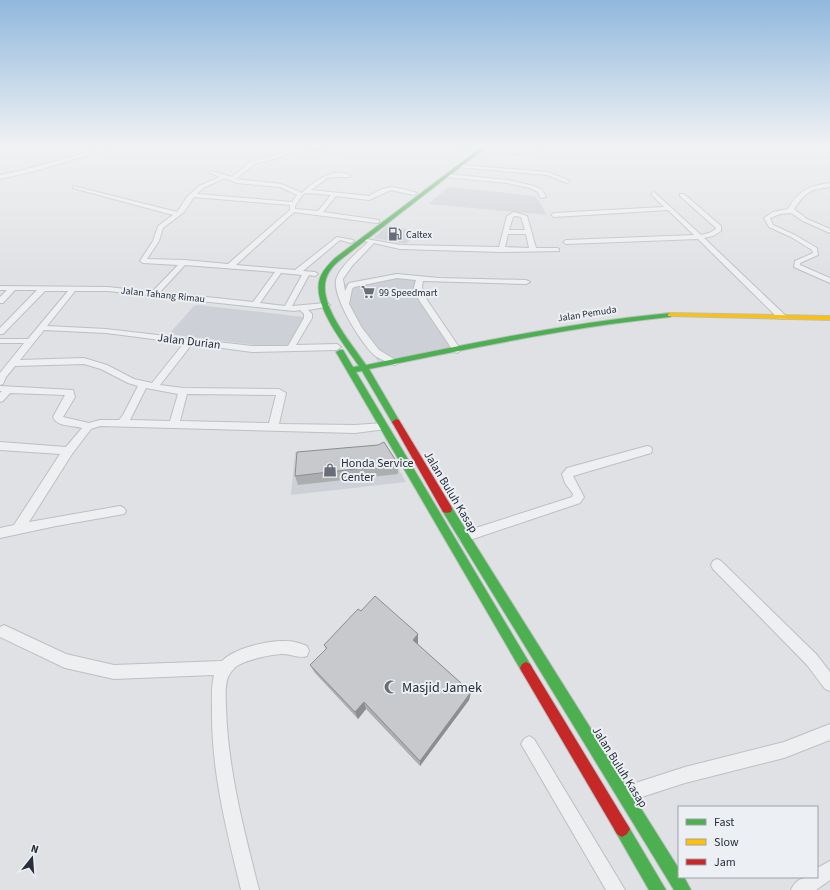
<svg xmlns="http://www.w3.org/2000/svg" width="830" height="890" viewBox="0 0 830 890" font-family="'Source Sans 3',sans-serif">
<rect width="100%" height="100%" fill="#dfe1e4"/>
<g fill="#cdd0d7">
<path d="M 448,187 L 536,196 L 547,215 L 429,204 Z"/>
<path d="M 388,225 L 417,232 L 406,244 L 374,238 Z"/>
<path d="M 412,276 L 423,278 L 421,287 L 423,296 L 459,348 L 378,361 L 346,314 L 338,286 L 356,281 Z"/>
<path d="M 198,305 L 304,317 L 288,345 L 255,345 L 169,334 L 194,306 Z"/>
<path d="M 388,450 L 406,482 L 291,495 L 295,452 Z"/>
</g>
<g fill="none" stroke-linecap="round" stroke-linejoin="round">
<g stroke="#bdbfc2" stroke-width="2">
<g id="street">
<path d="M 107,147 L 114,147 L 39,170 L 0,179 L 0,175 C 36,168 71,156 107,147 Z"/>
<path d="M 295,147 L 300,147 L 278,158 L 254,164 L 236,179 L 281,184 L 302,193 C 314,181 334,166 351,176 L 350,177 L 334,177 L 327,178 L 311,190 L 369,196 L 382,189 L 391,187 L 403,189 L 417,193 L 414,195 L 391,190 L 369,200 L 336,196 L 323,212 L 379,220 L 379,222 L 377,223 L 294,212 L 236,265 L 295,270 L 337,237 L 353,240 L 354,241 L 351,243 L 340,240 L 303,271 L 315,272 L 318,274 L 315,276 L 309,275 L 292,306 L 326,303 L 330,305 L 326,307 L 308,310 L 312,314 L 312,318 L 296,345 L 337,344 L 341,347 L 337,350 L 252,352 L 192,344 L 160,385 L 183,388 L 279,389 L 286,393 L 279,424 L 355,425 L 383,423 L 388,427 L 386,429 L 355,433 L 100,426 L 91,429 L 72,454 L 29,522 L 120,506 L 124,508 L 126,511 L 124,514 L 56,526 L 0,538 L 0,528 L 14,525 L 60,454 L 0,450 L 0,442 L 66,447 L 82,428 C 72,425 57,427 53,417 L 65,395 L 10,393 L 3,401 L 0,402 L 0,393 L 2,391 L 0,391 L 0,386 L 73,390 L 75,397 L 63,417 L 89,423 L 100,420 L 119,420 L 123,415 L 138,386 L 128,383 L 101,369 L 84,364 L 15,366 L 6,377 L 3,384 L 0,385 L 0,373 L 24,343 L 0,343 L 0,339 L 28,339 L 68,291 L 45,291 L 3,334 L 0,334 L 0,328 L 37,290 L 15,290 L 3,303 L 0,303 L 0,297 L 7,290 L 0,290 L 0,286 L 108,287 L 152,292 L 178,265 L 143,263 L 140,261 L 153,241 L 158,226 L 173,215 L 73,188 L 73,186 L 177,212 L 187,197 L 199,186 L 220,177 L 210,173 L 210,171 L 232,177 L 250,162 L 274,156 ZM 225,178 L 237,183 L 280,187 L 297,195 L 292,202 L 197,194 L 203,188 ZM 308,193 L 331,195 L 318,211 L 295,209 L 295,206 L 303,194 ZM 194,197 L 290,205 L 290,210 L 228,264 L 184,260 L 147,259 L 159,241 L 163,228 L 184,212 ZM 185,265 L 275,272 L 253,302 L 160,292 ZM 281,273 L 302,275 L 285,306 L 260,303 ZM 75,291 L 108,291 L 294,311 L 300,310 L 304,314 L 304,318 L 288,346 L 252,346 L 106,329 L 47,326 ZM 44,330 L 106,333 L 184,343 L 152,383 L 134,379 L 107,365 L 84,358 L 20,360 ZM 146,388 L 178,394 L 170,421 L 130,420 ZM 187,394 L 276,395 L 269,423 L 180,421 Z"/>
<path d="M 303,147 L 310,147 L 337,154 L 335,155 Z"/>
<path d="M 449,147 L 464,147 L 474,149 L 472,150 Z"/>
<path d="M 480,147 L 523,150 L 545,147 C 531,158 497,153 480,149 Z"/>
<path d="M 460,165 L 548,172 L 570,181 L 567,183 L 547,175 L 458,167 Z"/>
<path d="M 446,174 L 508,180 L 534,186 L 542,190 L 546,197 L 541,198 L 538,192 L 530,188 L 508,183 L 444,177 L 443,176 Z"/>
<path d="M 830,183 L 830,187 C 810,189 805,193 794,209 L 807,219 L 830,229 L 830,233 L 803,221 L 791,213 L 780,214 L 770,218 L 773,225 L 795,235 L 817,248 L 818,255 L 800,263 L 800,265 L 830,278 L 830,283 L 794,267 L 795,261 L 813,253 L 812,250 L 791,237 L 769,227 L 764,218 L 773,212 L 788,209 C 799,190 809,186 830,183 Z"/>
<path d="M 654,192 L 701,235 L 709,233 L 716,229 L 716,228 L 680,196 L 680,194 L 684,194 L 721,226 L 721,231 L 713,236 L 704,238 L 785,315 L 785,319 L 779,319 L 698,239 L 566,244 L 563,242 L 566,240 L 694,235 L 668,210 L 554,217 L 551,215 L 554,213 L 664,207 L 651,194 Z"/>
<path d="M 514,212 L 527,216 L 536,248 L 557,248 L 559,249 L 559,251 L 501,252 L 400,249 L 374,243 L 352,266 L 343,279 L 345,291 L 349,283 L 397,274 L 439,278 L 526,280 L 530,282 L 526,284 L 423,281 L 422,287 L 427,300 L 461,350 L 457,353 L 454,352 L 419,300 L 414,287 L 416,280 L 397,278 L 354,287 L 352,289 L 349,304 L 362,328 L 379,350 L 399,362 L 395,365 L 392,364 C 386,361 378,359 373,354 C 360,341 333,298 336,280 C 339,267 359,251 368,242 L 361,240 L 361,238 L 400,245 L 499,247 L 507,216 ZM 515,216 L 521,217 L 525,230 L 509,230 L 513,217 ZM 508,234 L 526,234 L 529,248 L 505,247 Z"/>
<path d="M 647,446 L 651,447 L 652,450 L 651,453 L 573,476 L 584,497 L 580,503 L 464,542 L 460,541 L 458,537 L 460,533 L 572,497 L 573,494 L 565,483 L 562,474 L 567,468 Z"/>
<path d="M 717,559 L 721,561 L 817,655 L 830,672 L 830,691 L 825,689 L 807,665 L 713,569 L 711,565 L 713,561 Z"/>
<path d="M 4,625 L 66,654 L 114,665 L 222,661 C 234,648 269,640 286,641 C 293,641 300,643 307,646 L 309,651 L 307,656 C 299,659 292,654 283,654 C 272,654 246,660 237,666 C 234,668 231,672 229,675 C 224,685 226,698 226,708 C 228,771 244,830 259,890 L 241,890 C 227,832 212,775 212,715 C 212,702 211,688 214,675 L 114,679 L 65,668 L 0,637 L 0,627 Z"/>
<path d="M 830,724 L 830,740 L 784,758 L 685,783 L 626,802 L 620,800 L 618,794 L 620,788 L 685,767 L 784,742 Z"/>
<path d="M 529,736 L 534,739 L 625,890 L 606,890 L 524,749 L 521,744 L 524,739 Z"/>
<path d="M 830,861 L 830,880 L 816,890 L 791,890 C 796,878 805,877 817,877 L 817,868 Z"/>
</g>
</g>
<g stroke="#bbbec1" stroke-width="2">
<g id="fast">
<path d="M 482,147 L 486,147 L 344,257 C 336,263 329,269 326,279 C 318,305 352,344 366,365 C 467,344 567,323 670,313 L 673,315 L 670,317 C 568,327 469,349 369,369 L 400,422 L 396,425 L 393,424 L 362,371 L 356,372 L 530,664 L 532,668 L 530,672 L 526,674 L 522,672 L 336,352 L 340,350 L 343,350 L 353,367 L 359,366 C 345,345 311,305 320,278 C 323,270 329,264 335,258 Z"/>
<path d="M 447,505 L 451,506 L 679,869 L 679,877 L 684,877 L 691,890 L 674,890 L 443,512 L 442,509 L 443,506 Z"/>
<path d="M 622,821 L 627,824 L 666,890 L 649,890 L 614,829 L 617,824 Z"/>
</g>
</g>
<g stroke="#bbbec1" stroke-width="2">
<path id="slow" d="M 670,313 L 830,316 L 830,320 L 668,316 L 668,314 Z"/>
</g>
<g stroke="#bbbec1" stroke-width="2">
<g id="jam">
<path d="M 396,419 L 399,420 L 451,506 L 452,509 L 451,512 L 447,513 L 443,512 L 392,422 Z"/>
<path d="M 526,662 L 530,664 L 627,824 L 630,829 L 627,834 L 622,837 L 617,834 L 522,672 L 520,668 L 522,664 Z"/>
</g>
</g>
<use href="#street" fill="#eeeff0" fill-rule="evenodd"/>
<use href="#fast" fill="#4caf50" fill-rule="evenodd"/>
<use href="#slow" fill="#ffc107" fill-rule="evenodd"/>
<use href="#jam" fill="#c62828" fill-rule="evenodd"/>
</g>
<g fill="#abadaf">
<path d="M 398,464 L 398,474 L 298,485 L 295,476 Z"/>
<path d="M 361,611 L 418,634 L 417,644 L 471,692 L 469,700 L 420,766 L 366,709 L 358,719 L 315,673 L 310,665 L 326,649 L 324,645 Z"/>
</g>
<g fill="#8b8d8f">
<path d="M 418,634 L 418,644 L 413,649 L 413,640 Z"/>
<path d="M 471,692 L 469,700 L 420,766 L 420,761 Z"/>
<path d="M 364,702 L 366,709 L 358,719 L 355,712 Z"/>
</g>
<g fill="#c7c9cc" stroke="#8b8d8f">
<path d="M 384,442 L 398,464 L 295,476 L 297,452 L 378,445 Z"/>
<path d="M 375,596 L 418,634 L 413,640 L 471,692 L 420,761 L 364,702 L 355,712 L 310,665 L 327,648 L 324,645 L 358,609 L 361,611 Z"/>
</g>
<linearGradient id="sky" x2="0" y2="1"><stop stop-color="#91b8dd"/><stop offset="0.54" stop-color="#f1f2f3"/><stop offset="1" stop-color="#f1f2f3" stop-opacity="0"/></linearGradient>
<rect width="830" height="271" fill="url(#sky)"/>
<defs>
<g id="fuel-bare" transform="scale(1.08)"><path d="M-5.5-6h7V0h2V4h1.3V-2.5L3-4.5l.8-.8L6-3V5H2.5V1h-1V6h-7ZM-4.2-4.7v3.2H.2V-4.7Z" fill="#686d76" stroke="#eceff3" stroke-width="2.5" paint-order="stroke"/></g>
<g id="supermarket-bare" transform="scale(1.08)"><path d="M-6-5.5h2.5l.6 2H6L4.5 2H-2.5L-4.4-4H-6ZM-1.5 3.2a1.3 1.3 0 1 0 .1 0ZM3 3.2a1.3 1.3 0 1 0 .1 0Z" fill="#686d76" stroke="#eceff3" stroke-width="2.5" paint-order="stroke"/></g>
<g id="shop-bare" transform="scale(1.08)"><path d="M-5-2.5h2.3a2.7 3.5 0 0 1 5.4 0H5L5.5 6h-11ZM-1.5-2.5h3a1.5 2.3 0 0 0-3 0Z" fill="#686d76" stroke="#eceff3" stroke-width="2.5" paint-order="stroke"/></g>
<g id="mosque-bare" transform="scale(1.08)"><path d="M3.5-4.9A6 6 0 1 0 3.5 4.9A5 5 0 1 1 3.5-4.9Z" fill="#686d76" stroke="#eceff3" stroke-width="2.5" paint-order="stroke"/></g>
</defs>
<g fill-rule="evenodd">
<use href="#fuel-bare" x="395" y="234"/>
<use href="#supermarket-bare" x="368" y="292"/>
<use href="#shop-bare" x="330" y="470"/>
<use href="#mosque-bare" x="391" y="687"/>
</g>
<g text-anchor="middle" stroke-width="4" stroke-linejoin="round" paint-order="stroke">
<g font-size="10" fill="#282e3b" stroke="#eceff3" text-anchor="start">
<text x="406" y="238">Caltex</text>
<text x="379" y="296">99 Speedmart</text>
</g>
<g font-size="10" fill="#282e3b" stroke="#eceff3">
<text transform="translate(163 294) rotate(6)" y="4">Jalan Tahang Rimau</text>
<text transform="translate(587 313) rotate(-9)" y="4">Jalan Pemuda</text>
</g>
<g font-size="12" fill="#282e3b" stroke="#eceff3">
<text transform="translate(189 341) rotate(7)" y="4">Jalan Durian</text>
<text transform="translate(451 492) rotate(59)" y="4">Jalan Buluh Kasap</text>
<text transform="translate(620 767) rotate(58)" y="4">Jalan Buluh Kasap</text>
</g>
<g font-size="12" fill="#282e3b" stroke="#eceff3" text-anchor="start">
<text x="341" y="467">Honda Service<tspan x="341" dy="14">Center</tspan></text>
</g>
<g font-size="14" fill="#282e3b" stroke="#eceff3" text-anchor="start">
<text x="402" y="692">Masjid Jamek</text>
</g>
</g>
<rect x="678" y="806" width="140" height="72" fill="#eceff3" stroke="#9ea2a9"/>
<rect x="686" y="819" width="20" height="6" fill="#4caf50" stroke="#9ea2a9"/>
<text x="714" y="826" font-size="12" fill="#282e3b">Fast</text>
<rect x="686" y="839" width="20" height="6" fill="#ffc107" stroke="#9ea2a9"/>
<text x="714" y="846" font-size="12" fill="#282e3b">Slow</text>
<rect x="686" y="859" width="20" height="6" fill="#c62828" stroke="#9ea2a9"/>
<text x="714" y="866" font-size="12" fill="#282e3b">Jam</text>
<g transform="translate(32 858) rotate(17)" stroke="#eceff3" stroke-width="3" paint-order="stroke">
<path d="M0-3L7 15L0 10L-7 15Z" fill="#282e3b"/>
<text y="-6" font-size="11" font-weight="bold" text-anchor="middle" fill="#282e3b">N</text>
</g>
</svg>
